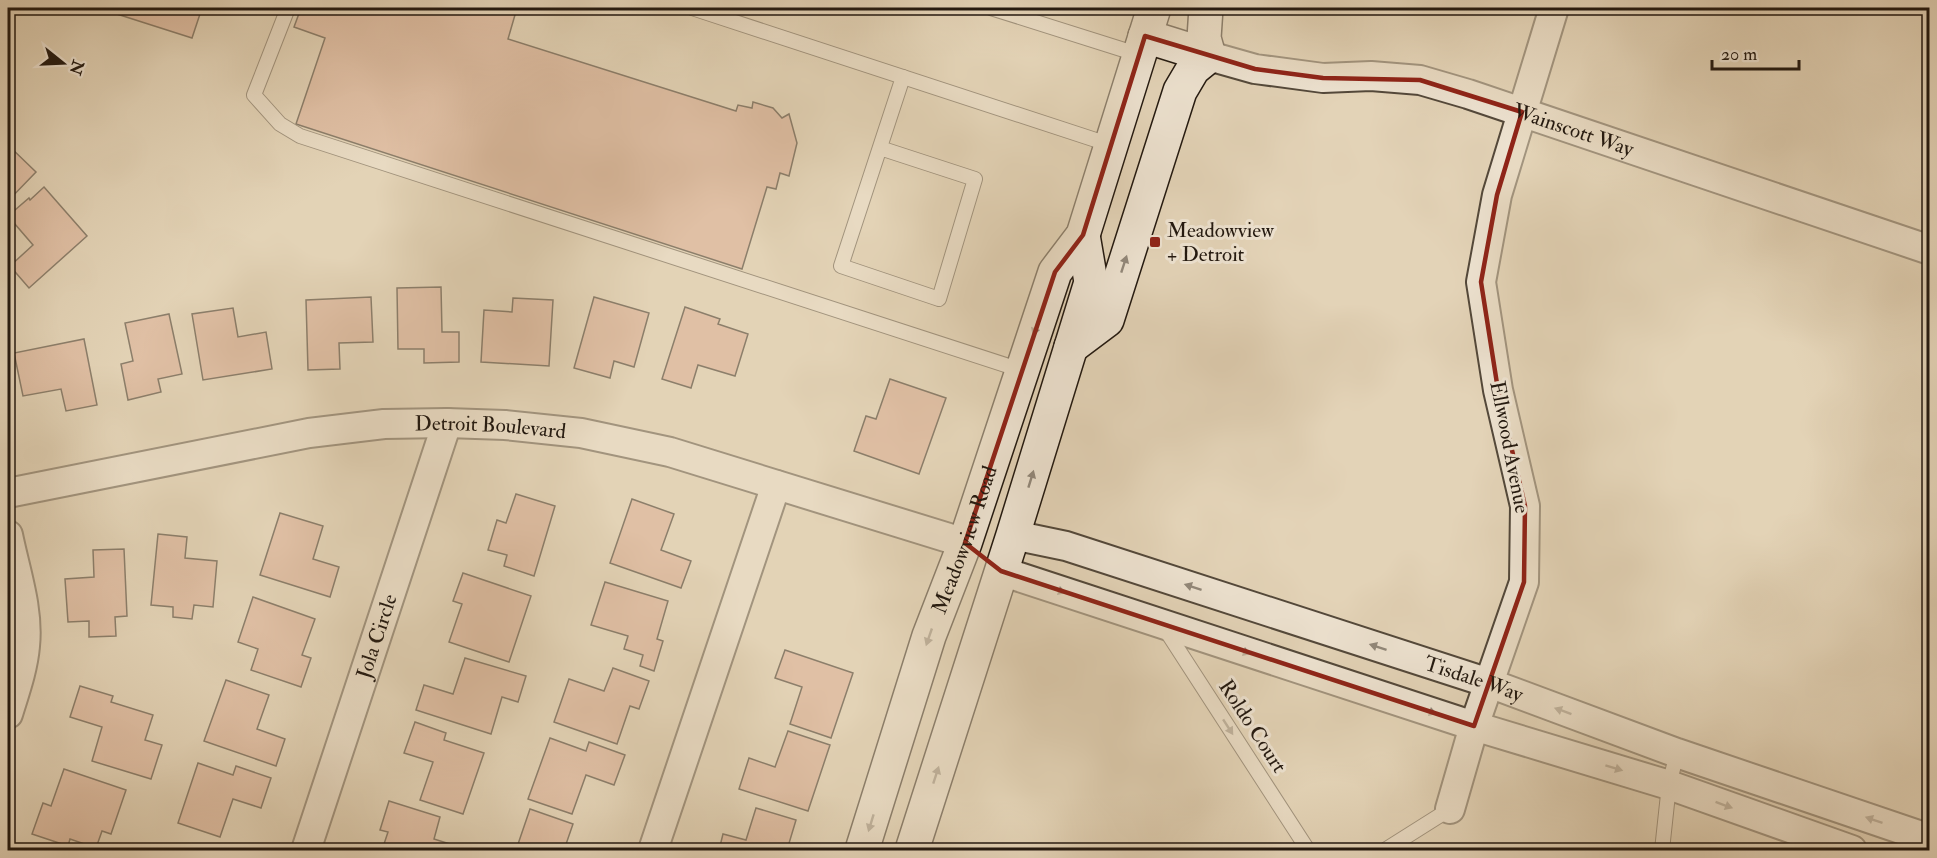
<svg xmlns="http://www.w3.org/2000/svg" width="1937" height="858" viewBox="0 0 1937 858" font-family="'IM FELL Double Pica',serif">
<rect width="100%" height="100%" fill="#e3d3b7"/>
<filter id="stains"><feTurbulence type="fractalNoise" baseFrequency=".00333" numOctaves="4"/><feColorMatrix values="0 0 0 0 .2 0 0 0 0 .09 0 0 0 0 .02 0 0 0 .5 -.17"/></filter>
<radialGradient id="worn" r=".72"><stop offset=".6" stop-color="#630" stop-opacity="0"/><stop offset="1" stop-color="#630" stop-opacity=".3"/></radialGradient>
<g fill="#dba890" stroke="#231910" stroke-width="1.5">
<path d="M 98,8 L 202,8 L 192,38 Z"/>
<path d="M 301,8 L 517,8 L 508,39 L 736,111 L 738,105 L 752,108 L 753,102 L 773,108 L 782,118 L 789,114 L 797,143 L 789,176 L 780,173 L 776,189 L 767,187 L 742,269 L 296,124 L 325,38 L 294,27 Z"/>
<path d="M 8,145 L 36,172 L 8,201 Z"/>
<path d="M 44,187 L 87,236 L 29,288 L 10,266 L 33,245 L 8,216 L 29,198 L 30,200 Z"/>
<path d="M 441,287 L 442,332 L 459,332 L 459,362 L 424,363 L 424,349 L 398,349 L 397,288 Z"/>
<path d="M 371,297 L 373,342 L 339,343 L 340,369 L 308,370 L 306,300 Z"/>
<path d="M 594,297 L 649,313 L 634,367 L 614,361 L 610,378 L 574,368 Z"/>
<path d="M 513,298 L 553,300 L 549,366 L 481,362 L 484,310 L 512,312 Z"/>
<path d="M 685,307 L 720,319 L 718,324 L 748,334 L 735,376 L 698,365 L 691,388 L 662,379 Z"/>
<path d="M 233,308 L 238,337 L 266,332 L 272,369 L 203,380 L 192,314 Z"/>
<path d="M 169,314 L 182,374 L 158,379 L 161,392 L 128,400 L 121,364 L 133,361 L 125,323 Z"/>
<path d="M 84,339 L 97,405 L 66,411 L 61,389 L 23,396 L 14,353 Z"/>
<path d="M 890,379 L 946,398 L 919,474 L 854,451 L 866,416 L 876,419 Z"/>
<path d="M 516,494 L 555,506 L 534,576 L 504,566 L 507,555 L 488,550 L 497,520 L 506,523 Z"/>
<path d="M 632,499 L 674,514 L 661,550 L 691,561 L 681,588 L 610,563 Z"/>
<path d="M 280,513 L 323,526 L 313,559 L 339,567 L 330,597 L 260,575 Z"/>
<path d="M 158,534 L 187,537 L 185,558 L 217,561 L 213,607 L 194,605 L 192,619 L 173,617 L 173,607 L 151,605 Z"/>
<path d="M 124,549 L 127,616 L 115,617 L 116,636 L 89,637 L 89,621 L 68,622 L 65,579 L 94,577 L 93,550 Z"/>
<path d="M 463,573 L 531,596 L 509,662 L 449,642 L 462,604 L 453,601 Z"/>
<path d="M 605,582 L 668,601 L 657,639 L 663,641 L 654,671 L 640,666 L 643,655 L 624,649 L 628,636 L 591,625 Z"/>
<path d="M 253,597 L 315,619 L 302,655 L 311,658 L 301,687 L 251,670 L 258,649 L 238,642 Z"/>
<path d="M 785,650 L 853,673 L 831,738 L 790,724 L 802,687 L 775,678 Z"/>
<path d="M 465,658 L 526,676 L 518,702 L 502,697 L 491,734 L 416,710 L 424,685 L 453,694 Z"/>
<path d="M 613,668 L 649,681 L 639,709 L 630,706 L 617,744 L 554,722 L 569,679 L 604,691 Z"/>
<path d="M 226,680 L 269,695 L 257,729 L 285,739 L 276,766 L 204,741 Z"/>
<path d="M 80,686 L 113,696 L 111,702 L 153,715 L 145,740 L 162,745 L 151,779 L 92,761 L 102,727 L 70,717 Z"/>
<path d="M 415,722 L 446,733 L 444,740 L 484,753 L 463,814 L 420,800 L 433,762 L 404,753 Z"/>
<path d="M 788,731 L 830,745 L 808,811 L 739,789 L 749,758 L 775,767 Z"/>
<path d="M 550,738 L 586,751 L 589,742 L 625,755 L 614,785 L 586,775 L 572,814 L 528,799 Z"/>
<path d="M 198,763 L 233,775 L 236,766 L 271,778 L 261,808 L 233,799 L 220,837 L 178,823 Z"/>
<path d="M 64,769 L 126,790 L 111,834 L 102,831 L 96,848 L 70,839 L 68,846 L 32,834 L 43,803 L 51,806 Z"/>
<path d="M 389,801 L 440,817 L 434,839 L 453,845 L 451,850 L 382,850 L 388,832 L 380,830 Z"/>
<path d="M 756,808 L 796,820 L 787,850 L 719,850 L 723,834 L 746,840 Z"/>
<path d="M 530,809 L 573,824 L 564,850 L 516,850 Z"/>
</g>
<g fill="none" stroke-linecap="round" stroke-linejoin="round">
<g stroke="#53483a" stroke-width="16">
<g id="service">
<path d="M 288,8 L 254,95 L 280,124 L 300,136 L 1021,370"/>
<path d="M 692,8 L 1111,145"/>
<path d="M 991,8 L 1140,55"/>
<path d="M 880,148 L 975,179 L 939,299 L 841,266 L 903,77"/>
<path d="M 1165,629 L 1308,850"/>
<path d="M 1385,850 L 1450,809"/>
<path d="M 1662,850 L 1669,785 L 1677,753"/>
</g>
</g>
<g stroke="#53483a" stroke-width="32">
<g id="minor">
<path id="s1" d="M 1209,56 L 1255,69 L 1323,78 L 1371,76 L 1420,80 L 1468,94 L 1930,250"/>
<path id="s2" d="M 8,493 L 309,433 L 384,424 L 447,423 L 505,425 L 581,433 L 670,452 L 965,543"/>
<path d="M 8,535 C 15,570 29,609 25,646 C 23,669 15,691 8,714"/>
<path id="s3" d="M 1013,535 L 1066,546 L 1489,683 L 1677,753 L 1930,839"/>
<path d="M 1001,571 L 1474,726 L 1669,785 L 1852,850"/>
<path d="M 1450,809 L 1474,726 L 1524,582 L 1525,506 L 1498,390 L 1481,282 L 1497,195 L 1554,8"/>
<path id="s4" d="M 306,850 L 447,423"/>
<path d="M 653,850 L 776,485"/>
</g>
</g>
<g stroke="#231910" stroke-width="36">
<g id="secondary">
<path d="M 1206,8 L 1204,38 L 1209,56"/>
<path d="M 1145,36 L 1209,56"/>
<path d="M 1071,347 L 1107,320 L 1180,91 L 1193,69 L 1209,56"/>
<path id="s5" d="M 862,850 L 929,636 L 965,543 L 1055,272 L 1083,235 L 1154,8"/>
<path d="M 912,850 L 1013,535 L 1091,282 L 1083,235"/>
</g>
</g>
<use href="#service" stroke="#ede2d0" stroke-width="14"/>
<use href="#minor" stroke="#ede2d0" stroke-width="28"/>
<use href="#secondary" stroke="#ede2d0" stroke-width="33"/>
</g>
<defs><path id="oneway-solid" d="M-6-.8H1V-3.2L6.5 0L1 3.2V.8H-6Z" transform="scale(1.5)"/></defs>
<g fill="#92887a">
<use href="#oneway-solid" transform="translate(1124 264) rotate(-72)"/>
<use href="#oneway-solid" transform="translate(1036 327) rotate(109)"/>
<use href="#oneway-solid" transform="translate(1031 479) rotate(-73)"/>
<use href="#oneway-solid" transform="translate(1193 587) rotate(-162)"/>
<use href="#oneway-solid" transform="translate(1057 590) rotate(18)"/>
<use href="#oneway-solid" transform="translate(929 637) rotate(109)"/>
<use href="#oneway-solid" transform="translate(1378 647) rotate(-162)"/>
<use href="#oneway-solid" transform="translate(1242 651) rotate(18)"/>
<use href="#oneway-solid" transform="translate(1428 711) rotate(18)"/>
<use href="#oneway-solid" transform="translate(1563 711) rotate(-160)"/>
<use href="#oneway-solid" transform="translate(1228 727) rotate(57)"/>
<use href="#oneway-solid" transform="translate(1614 768) rotate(17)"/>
<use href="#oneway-solid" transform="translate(936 775) rotate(-72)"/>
<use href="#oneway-solid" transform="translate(1724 805) rotate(20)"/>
<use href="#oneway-solid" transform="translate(1874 820) rotate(-161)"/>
<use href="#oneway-solid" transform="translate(871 823) rotate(107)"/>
</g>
<path d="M0 0H1937V858H0ZM 1145,36 L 1255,69 L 1323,78 L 1420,80 L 1522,112 L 1497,195 L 1481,282 L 1498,390 L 1525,506 L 1524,582 L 1474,726 L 1001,571 L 965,543 L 1055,272 L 1083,235 Z" fill="#e3d3b7" fill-opacity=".55" fill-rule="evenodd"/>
<path fill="none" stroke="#8f2418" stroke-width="4.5" stroke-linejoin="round" d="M 1145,36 L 1255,69 L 1323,78 L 1420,80 L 1522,112 L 1497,195 L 1481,282 L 1498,390 L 1525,506 L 1524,582 L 1474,726 L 1001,571 L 965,543 L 1055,272 L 1083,235 Z"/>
<rect fill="#8f2418" stroke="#ede2d0" stroke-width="2" x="1149" y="236" width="12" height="12" rx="3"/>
<g text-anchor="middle" stroke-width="6" stroke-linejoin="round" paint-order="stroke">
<g font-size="21" fill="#231910" stroke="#ede2d0">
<text dy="7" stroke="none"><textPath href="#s1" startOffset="375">Wainscott Way</textPath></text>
<text dy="7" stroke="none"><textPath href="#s2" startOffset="489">Detroit Boulevard</textPath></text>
<text transform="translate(1510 447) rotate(79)" y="7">Ellwood Avenue</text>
<text dy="7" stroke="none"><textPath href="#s5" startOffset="327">Meadowview Road</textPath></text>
<text dy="7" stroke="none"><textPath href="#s4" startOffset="225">Jola Circle</textPath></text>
<text dy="7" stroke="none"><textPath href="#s3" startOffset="483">Tisdale Way</textPath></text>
<text transform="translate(1253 726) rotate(57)" y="7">Roldo Court</text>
</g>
<g font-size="21" fill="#231910" stroke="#ede2d0" text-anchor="start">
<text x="1167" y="237">Meadowview<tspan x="1167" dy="24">+ Detroit</tspan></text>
</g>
</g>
<rect width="1937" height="858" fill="none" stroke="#e3d3b7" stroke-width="30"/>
<rect x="9" y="9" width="1919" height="840" fill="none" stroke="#231910" stroke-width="3"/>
<rect x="15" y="15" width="1907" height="828" fill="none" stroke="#231910" stroke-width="1.5"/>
<g transform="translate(63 63) rotate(108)" stroke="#ede2d0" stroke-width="4.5" paint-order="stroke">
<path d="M0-4.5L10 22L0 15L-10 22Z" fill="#231910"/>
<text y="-9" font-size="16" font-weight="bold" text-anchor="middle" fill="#231910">N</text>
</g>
<path d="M1712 60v9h87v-9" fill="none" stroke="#231910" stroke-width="3"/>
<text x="1721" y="60" font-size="18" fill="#231910" stroke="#ede2d0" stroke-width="4.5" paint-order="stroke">20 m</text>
<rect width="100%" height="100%" filter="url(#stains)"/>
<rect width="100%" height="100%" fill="url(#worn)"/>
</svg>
